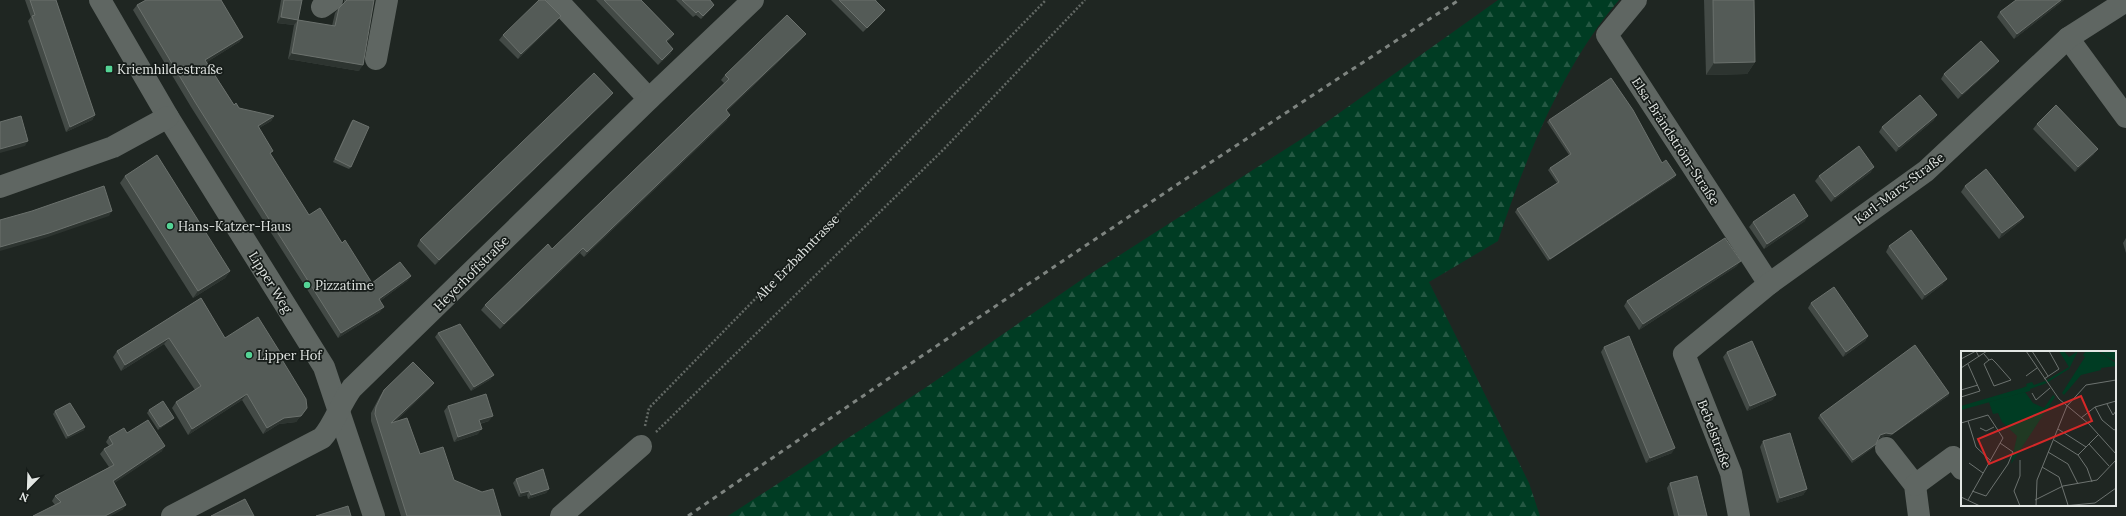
<svg xmlns="http://www.w3.org/2000/svg" width="2126" height="516" viewBox="0 0 2126 516" font-family="Lora,serif">
<defs>
<pattern id="forest-firs" width="22" height="20" patternUnits="userSpaceOnUse"><rect width="22" height="20" fill="#003c23"/><path d="M5 1l3.5 6h-7zM16 11l3.5 6h-7z" fill="#255843"/></pattern>
</defs>
<rect width="100%" height="100%" fill="#1f2622"/>
<path fill="url(#forest-firs)" d="M 1498,0 L 1619,0 C 1562,66 1525,160 1498,241 L 1429,282 L 1529,483 L 1540,516 L 728,516 L 928,386 L 1084,278 L 1314,131 Z"/>
<g fill="none" stroke-linecap="round" stroke-linejoin="round">
<g stroke="#636965" stroke-width="2.5" stroke-dasharray="2 2" stroke-linecap="butt">
<path d="M 645,426 L 649,408 L 1046,0"/>
<path d="M 656,432 L 944,149 L 1085,0"/>
</g>
<g stroke="#5f6662" stroke-width="22">
<path d="M 100,0 L 168,117 L 324,367 L 374,516"/>
<path d="M 557,0 L 649,99"/>
<path d="M 1636,0 L 1607,35 L 1769,284"/>
<path d="M 322,7 L 332,0"/>
<path d="M 2068,38 L 2126,117"/>
<path d="M 376,59 L 387,0"/>
<path d="M 0,187 L 113,147 L 168,117"/>
<path d="M 1886,448 L 1915,485 L 1919,516"/>
<path d="M 1915,485 L 1953,457 L 1962,469"/>
<path d="M 172,516 L 322,438 C 334,425 340,404 352,388 L 649,99 L 753,0"/>
<path d="M 561,516 L 641,446"/>
<path d="M 1739,516 L 1731,473 L 1684,354 L 1769,284 L 1926,171 L 2068,38 L 2126,1"/>
</g>
<path stroke="#7e8480" stroke-width="3" stroke-dasharray="5 5" stroke-linecap="butt" d="M 688,516 C 943,340 1199,168 1459,0"/>
</g>
<g fill="#434a46">
<path d="M 25,0 L 56,0 L 95,115 L 92,120 L 66,132 L 28,21 L 31,17 Z"/>
<path d="M 281,0 L 302,0 L 298,20 L 332,26 L 335,13 L 339,8 L 344,3 L 344,0 L 374,0 L 359,71 L 288,59 L 294,25 L 277,23 Z"/>
<path d="M 596,0 L 641,0 L 674,34 L 671,38 L 667,42 L 673,49 L 670,54 L 658,65 Z"/>
<path d="M 676,0 L 710,0 L 714,5 L 712,8 L 701,19 L 696,15 L 693,17 Z"/>
<path d="M 831,0 L 877,0 L 876,1 L 885,10 L 881,15 L 863,32 Z"/>
<path d="M 1704,0 L 1754,0 L 1755,62 L 1747,74 L 1706,75 Z"/>
<path d="M 2064,0 L 2014,39 L 1997,17 L 2000,12 Z"/>
<path d="M 137,5 L 243,37 L 239,42 L 207,62 L 234,105 L 239,108 L 274,116 L 271,121 L 259,128 L 270,154 L 309,215 L 342,243 L 372,283 L 411,276 L 407,281 L 380,301 L 380,312 L 338,338 L 191,107 L 133,10 Z"/>
<path d="M 557,21 L 518,59 L 499,40 L 503,35 Z"/>
<path d="M 802,39 L 727,111 L 727,120 L 584,257 L 580,253 L 500,329 L 481,310 L 485,305 L 552,249 L 724,83 L 721,80 L 725,75 Z"/>
<path d="M 1995,66 L 1958,99 L 1941,79 L 1944,74 Z"/>
<path d="M 613,93 L 609,98 L 435,265 L 417,246 L 420,240 Z"/>
<path d="M 353,120 L 351,167 L 349,169 L 333,162 L 351,122 Z"/>
<path d="M 1549,120 L 1662,163 L 1676,175 L 1674,178 L 1548,261 L 1515,212 L 1517,209 L 1557,183 L 1548,170 L 1550,168 L 1569,155 L 1547,122 Z"/>
<path d="M 1934,120 L 1896,152 L 1879,132 L 1882,127 Z"/>
<path d="M 2037,124 L 2094,154 L 2075,172 L 2033,129 Z"/>
<path d="M 1871,172 L 1831,202 L 1815,181 L 1819,176 Z"/>
<path d="M 125,176 L 230,271 L 225,278 L 193,298 L 120,183 Z"/>
<path d="M 1965,186 L 2024,217 L 2020,222 L 1999,239 L 1961,192 Z"/>
<path d="M 1805,221 L 1764,249 L 1749,227 L 1753,222 Z"/>
<path d="M 2126,238 L 2126,253 L 2123,243 Z"/>
<path d="M 1889,246 L 1943,284 L 1922,300 L 1886,252 Z"/>
<path d="M 1737,266 L 1639,330 L 1624,306 L 1627,301 Z"/>
<path d="M 201,298 L 225,338 L 282,359 L 302,414 L 296,422 L 279,424 L 263,434 L 242,400 L 188,435 L 172,408 L 176,402 L 195,390 L 164,344 L 121,371 L 113,357 L 117,351 Z"/>
<path d="M 1811,303 L 1868,336 L 1865,341 L 1843,357 L 1808,308 Z"/>
<path d="M 438,333 L 491,379 L 471,391 L 435,337 Z"/>
<path d="M 1604,347 L 1672,453 L 1646,463 L 1601,352 Z"/>
<path d="M 1727,352 L 1776,395 L 1772,400 L 1747,411 L 1723,357 Z"/>
<path d="M 434,383 L 429,389 L 395,422 L 420,454 L 501,516 L 401,516 L 371,421 L 371,413 L 380,396 L 384,390 Z"/>
<path d="M 1949,393 L 1948,396 L 1890,436 L 1885,436 L 1879,438 L 1874,447 L 1852,463 L 1818,418 L 1820,415 Z"/>
<path d="M 448,406 L 489,421 L 480,424 L 478,434 L 454,442 L 444,411 Z"/>
<path d="M 149,410 L 174,418 L 172,420 L 158,430 L 147,413 Z"/>
<path d="M 55,411 L 84,430 L 66,439 L 53,414 Z"/>
<path d="M 127,433 L 162,451 L 114,483 L 126,505 L 122,510 L 55,505 L 52,501 L 55,496 L 109,467 L 100,454 L 104,449 L 109,446 L 106,442 L 109,437 Z"/>
<path d="M 1763,441 L 1807,489 L 1803,495 L 1777,503 L 1760,447 Z"/>
<path d="M 516,479 L 549,489 L 546,493 L 528,499 L 527,495 L 519,497 L 513,483 Z"/>
<path d="M 1670,483 L 1707,516 L 1674,516 L 1667,488 Z"/>
</g>
<g fill="#2d3430">
<path d="M 2061,0 L 2064,0 L 2014,39 L 2017,34 Z"/>
<path d="M 714,5 L 712,8 L 701,19 L 703,16 Z"/>
<path d="M 885,10 L 881,15 L 863,32 Z"/>
<path d="M 561,16 L 557,21 L 518,59 L 521,54 Z"/>
<path d="M 281,17 L 298,20 L 294,25 L 277,23 Z"/>
<path d="M 674,34 L 671,38 L 663,46 L 666,41 Z"/>
<path d="M 806,34 L 802,39 L 722,116 L 726,110 Z"/>
<path d="M 243,37 L 239,42 L 202,65 L 205,60 Z"/>
<path d="M 673,49 L 670,54 L 658,65 L 662,60 Z"/>
<path d="M 292,53 L 363,65 L 359,71 L 288,59 Z"/>
<path d="M 1999,61 L 1995,66 L 1958,99 L 1962,94 Z"/>
<path d="M 1755,62 L 1747,74 L 1706,75 L 1714,63 Z"/>
<path d="M 613,93 L 609,98 L 435,265 L 439,260 Z"/>
<path d="M 95,115 L 92,120 L 66,132 L 70,127 Z"/>
<path d="M 730,115 L 727,120 L 584,257 L 587,252 Z"/>
<path d="M 1937,115 L 1934,120 L 1896,152 L 1899,147 Z"/>
<path d="M 274,116 L 271,121 L 254,131 L 258,126 Z"/>
<path d="M 28,141 L 25,146 L 0,153 L 0,149 Z"/>
<path d="M 2098,149 L 2094,154 L 2075,172 L 2078,167 Z"/>
<path d="M 1874,167 L 1871,172 L 1831,202 L 1835,197 Z"/>
<path d="M 1676,175 L 1674,178 L 1548,261 L 1550,259 Z"/>
<path d="M 112,211 L 109,216 L 45,238 L 0,251 L 0,247 Z"/>
<path d="M 1808,216 L 1805,221 L 1764,249 L 1767,244 Z"/>
<path d="M 2024,217 L 2020,222 L 1999,239 L 2002,233 Z"/>
<path d="M 583,248 L 580,253 L 500,329 L 504,324 Z"/>
<path d="M 1741,261 L 1737,266 L 1639,330 L 1643,324 Z"/>
<path d="M 230,271 L 225,278 L 193,298 L 198,291 Z"/>
<path d="M 411,276 L 407,281 L 376,304 L 379,299 Z"/>
<path d="M 1947,279 L 1943,284 L 1922,300 L 1925,295 Z"/>
<path d="M 384,307 L 380,312 L 338,338 L 341,333 Z"/>
<path d="M 1868,336 L 1865,341 L 1843,357 L 1846,352 Z"/>
<path d="M 169,338 L 164,344 L 121,371 L 125,365 Z"/>
<path d="M 494,375 L 491,379 L 471,391 L 474,387 Z"/>
<path d="M 434,383 L 429,389 L 387,430 L 391,423 Z"/>
<path d="M 1949,393 L 1948,396 L 1890,436 L 1885,436 L 1879,438 L 1880,435 Z"/>
<path d="M 247,394 L 242,400 L 188,435 L 192,429 Z"/>
<path d="M 1776,395 L 1772,400 L 1747,411 L 1750,406 Z"/>
<path d="M 307,408 L 296,422 L 279,424 L 263,434 L 267,428 L 284,418 Z"/>
<path d="M 493,416 L 489,421 L 475,425 L 479,420 Z"/>
<path d="M 174,418 L 172,420 L 158,430 L 160,427 Z"/>
<path d="M 85,427 L 84,430 L 66,439 L 68,436 Z"/>
<path d="M 482,429 L 478,434 L 454,442 L 458,437 Z"/>
<path d="M 1876,444 L 1874,447 L 1852,463 L 1853,460 Z"/>
<path d="M 165,446 L 162,451 L 110,486 L 113,481 Z"/>
<path d="M 1675,448 L 1672,453 L 1646,463 L 1650,458 Z"/>
<path d="M 549,489 L 546,493 L 528,499 L 531,495 Z"/>
<path d="M 1807,489 L 1803,495 L 1777,503 L 1780,498 Z"/>
<path d="M 529,491 L 527,495 L 519,497 L 521,493 Z"/>
<path d="M 126,505 L 122,510 L 111,516 L 105,516 Z"/>
</g>
<g fill="#545b57" stroke="#6b716d">
<path d="M 30,0 L 56,0 L 95,115 L 70,127 L 32,16 L 35,15 Z"/>
<path d="M 146,0 L 221,0 L 243,37 L 205,60 L 234,105 L 236,103 L 239,108 L 274,116 L 258,126 L 273,151 L 270,153 L 309,215 L 320,208 L 342,243 L 345,240 L 372,283 L 400,262 L 411,276 L 379,299 L 384,307 L 341,333 L 195,102 L 137,5 Z"/>
<path d="M 284,0 L 302,0 L 298,20 L 281,17 Z"/>
<path d="M 347,0 L 374,0 L 363,65 L 292,53 L 298,20 L 335,26 L 339,8 Z"/>
<path d="M 539,0 L 545,0 L 561,16 L 521,54 L 503,35 Z"/>
<path d="M 604,0 L 641,0 L 674,34 L 666,41 L 673,49 L 662,60 Z"/>
<path d="M 682,0 L 710,0 L 714,5 L 703,16 L 698,11 L 696,13 Z"/>
<path d="M 839,0 L 875,0 L 885,10 L 867,28 Z"/>
<path d="M 1713,0 L 1754,0 L 1755,62 L 1714,63 Z"/>
<path d="M 2016,0 L 2061,0 L 2017,34 L 2000,12 Z"/>
<path d="M 787,15 L 806,34 L 726,110 L 730,115 L 587,252 L 583,248 L 504,324 L 485,305 L 548,244 L 552,249 L 680,126 L 729,79 L 725,75 Z"/>
<path d="M 1981,41 L 1999,61 L 1962,94 L 1944,74 Z"/>
<path d="M 594,73 L 613,93 L 439,260 L 420,240 Z"/>
<path d="M 1611,78 L 1633,110 L 1662,163 L 1666,160 L 1676,175 L 1550,259 L 1517,209 L 1559,182 L 1550,168 L 1571,154 L 1549,120 Z"/>
<path d="M 1920,95 L 1937,115 L 1899,147 L 1882,127 Z"/>
<path d="M 2056,105 L 2098,149 L 2078,167 L 2037,124 Z"/>
<path d="M 21,116 L 28,141 L 0,149 L 0,122 Z"/>
<path d="M 353,120 L 369,127 L 351,167 L 335,159 Z"/>
<path d="M 1859,146 L 1874,167 L 1835,197 L 1819,176 Z"/>
<path d="M 157,155 L 230,271 L 198,291 L 125,176 Z"/>
<path d="M 1986,169 L 2024,217 L 2002,233 L 1965,186 Z"/>
<path d="M 104,186 L 112,211 L 49,233 L 0,247 L 0,220 L 32,211 Z"/>
<path d="M 1794,194 L 1808,216 L 1767,244 L 1753,222 Z"/>
<path d="M 1911,230 L 1947,279 L 1925,295 L 1889,246 Z"/>
<path d="M 1725,238 L 1741,261 L 1643,324 L 1627,301 Z"/>
<path d="M 1834,287 L 1868,336 L 1846,352 L 1811,303 Z"/>
<path d="M 201,298 L 225,338 L 258,317 L 283,357 L 281,358 L 306,399 L 307,408 L 301,416 L 284,418 L 267,428 L 247,394 L 192,429 L 176,402 L 201,386 L 169,338 L 125,365 L 117,351 Z"/>
<path d="M 460,324 L 494,375 L 474,387 L 438,333 Z"/>
<path d="M 1629,336 L 1675,448 L 1650,458 L 1604,347 Z"/>
<path d="M 1752,341 L 1776,395 L 1750,406 L 1727,352 Z"/>
<path d="M 1915,345 L 1949,393 L 1892,434 L 1886,433 L 1880,435 L 1876,444 L 1853,460 L 1820,415 Z"/>
<path d="M 413,362 L 434,383 L 391,423 L 407,418 L 420,454 L 443,447 L 454,480 L 482,492 L 493,489 L 501,516 L 407,516 L 375,414 L 376,407 L 384,390 Z"/>
<path d="M 486,394 L 493,416 L 479,420 L 482,429 L 458,437 L 448,406 Z"/>
<path d="M 163,401 L 174,418 L 160,427 L 149,410 Z"/>
<path d="M 70,403 L 85,427 L 68,436 L 55,411 Z"/>
<path d="M 148,420 L 165,446 L 113,481 L 126,505 L 105,516 L 33,516 L 61,502 L 55,496 L 114,465 L 104,449 L 113,444 L 109,437 L 124,428 L 127,433 Z"/>
<path d="M 1790,433 L 1807,489 L 1780,498 L 1763,441 Z"/>
<path d="M 543,469 L 549,489 L 531,495 L 529,491 L 521,493 L 516,479 Z"/>
<path d="M 1697,476 L 1707,516 L 1679,516 L 1670,483 Z"/>
<path d="M 245,499 L 254,516 L 211,516 Z"/>
<path d="M 348,506 L 351,516 L 316,516 Z"/>
</g>
<g fill="#54d395" stroke="#161c19" stroke-width="1.5">
<rect x="105" y="65" width="8" height="8" rx="2"/>
<circle cx="170" cy="226" r="4"/>
<circle cx="307" cy="285" r="4"/>
<circle cx="249" cy="355" r="4"/>
</g>
<g text-anchor="middle" stroke-width="3.5" stroke-linejoin="round" paint-order="stroke">
<g font-size="13" fill="#e3e7e4" stroke="#161c19" text-anchor="start">
<text x="117" y="74">Kriemhildestraße</text>
<text x="178" y="231">Hans-Katzer-Haus</text>
<text x="315" y="290">Pizzatime</text>
<text x="257" y="360">Lipper Hof</text>
</g>
<g font-size="13" fill="#e3e7e4" stroke="#161c19">
<text transform="translate(1676 141) rotate(57)" y="5">Elsa-Brändström-Straße</text>
<text transform="translate(1899 188) rotate(-37)" y="5">Karl-Marx-Straße</text>
<text transform="translate(797 257) rotate(-46)" y="5">Alte Erzbahntrasse</text>
<text transform="translate(471 273) rotate(-45)" y="5">Heyerhoffstraße</text>
<text transform="translate(271 282) rotate(58)" y="5">Lipper Weg</text>
<text transform="translate(1715 434) rotate(69)" y="5">Bebelstraße</text>
</g>
</g>
<g transform="translate(1961 351)">
<rect width="155" height="155" fill="#1f2622"/>
<path d="M 84,30 L 86,32 L 69,38 L 69,40 L 0,59 L 0,55 L 61,37 L 66,35 L 65,33 L 71,31 L 73,34 Z" fill="#003c23"/>
<path d="M 98,0 L 103,0 L 108,6 L 117,0 L 108,18 L 87,31 L 86,29 L 108,16 ZM 125,0 L 136,0 L 155,12 L 155,15 L 140,17 L 140,19 L 120,24 L 103,44 L 101,42 L 124,6 L 122,4 ZM 138,0 L 155,0 L 155,10 L 146,6 ZM 64,41 L 72,52 L 83,57 L 92,44 L 94,46 L 50,113 L 56,85 L 41,71 L 37,62 L 32,63 L 28,51 Z" fill="#003c23"/>
<path fill="none" stroke="#6d7370" stroke-width="1" d="M 65,0 L 98,48 L 128,73 L 155,103M 71,0 L 87,25M 23,3 L 28,9 L 23,13 L 33,35 L 50,29 L 35,12 L 31,8 L 28,9M 0,8 L 15,0 L 18,6M 0,17 L 26,0M 65,25 L 76,17M 83,28 L 98,18 L 88,0M 0,39 L 17,34M 71,42 L 75,49 L 89,37M 0,46 L 19,40 L 7,13M 146,53 L 152,64 L 155,60M 134,56 L 141,69 L 153,79 L 155,78M 120,67 L 134,56 L 155,50M 7,70 L 15,96 L 30,110M 0,72 L 27,64 L 42,87 L 7,149M 19,77 L 25,80 L 33,76M 97,78 L 125,96M 93,89 L 117,104 L 126,117 L 131,131M 128,93 L 148,115M 87,101 L 107,113 L 117,133M 117,104 L 137,84M 59,109 L 59,125 L 53,140 L 59,155M 8,112 L 22,122M 81,116 L 98,126 L 107,154M 11,140 L 25,145 L 47,113 L 52,101 L 39,92M 0,146 L 19,155M 74,149 L 102,135 L 136,129 L 155,109M 75,155 L 76,129 L 106,55 L 125,34 L 155,29M 102,155 L 134,152 L 155,137"/>
<path fill="#d62828" fill-opacity="0.15" stroke="#d62828" stroke-width="2" d="M 120,45 L 131,70 L 28,113 L 17,88 Z"/>
<rect width="155" height="155" fill="none" stroke="#e3e7e4" stroke-width="2"/>
</g>
<g transform="translate(28 488) rotate(203)" stroke="#161c19" stroke-width="3" paint-order="stroke">
<path d="M0-3L7 15L0 10L-7 15Z" fill="#e3e7e4"/>
<text y="-6" font-size="11" font-weight="bold" text-anchor="middle" fill="#e3e7e4">N</text>
</g>
</svg>
